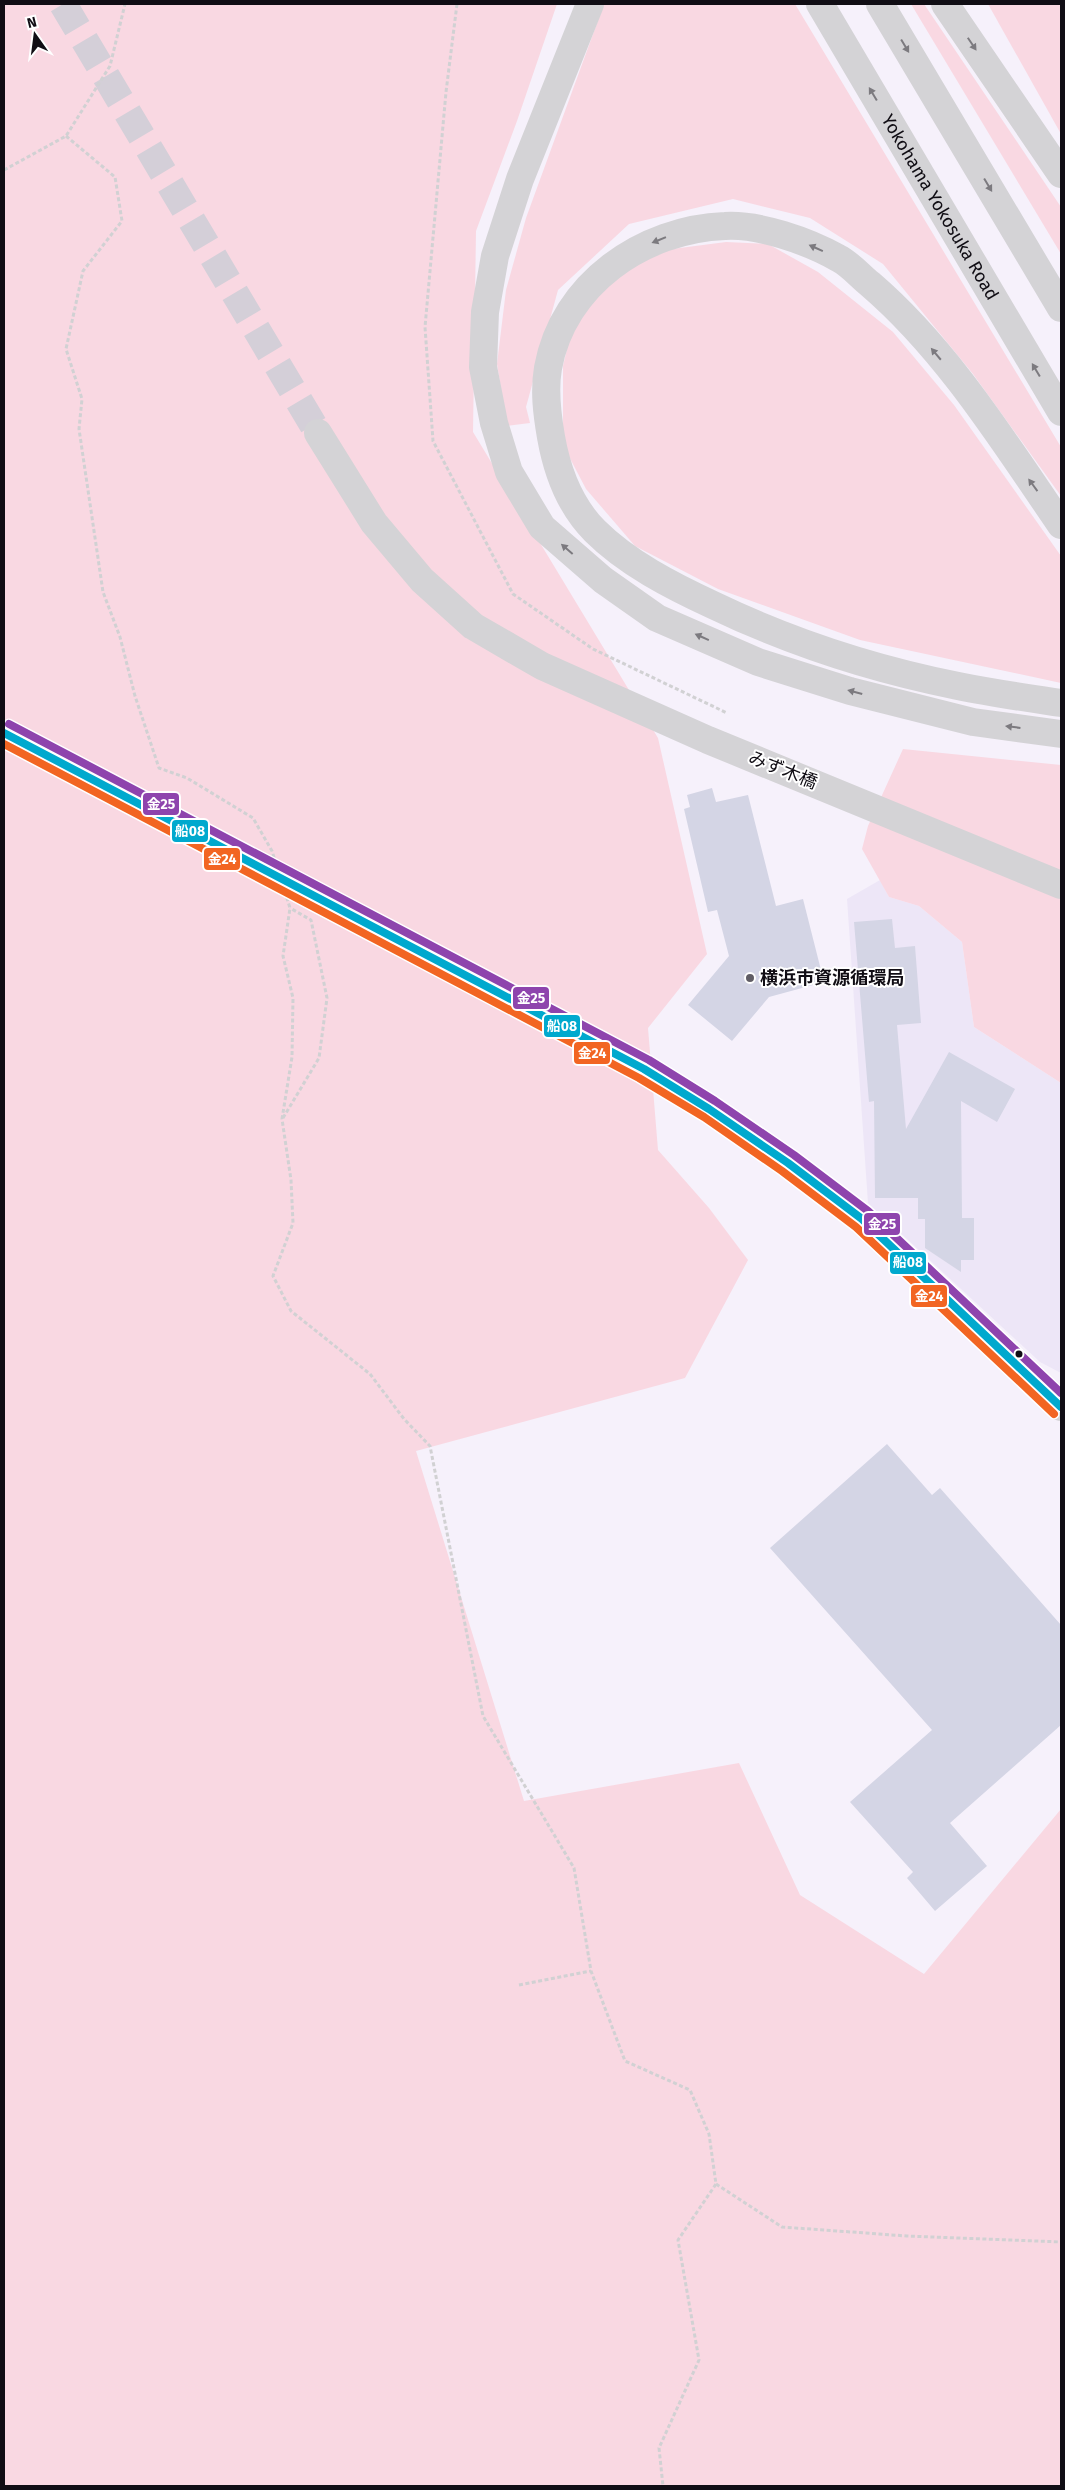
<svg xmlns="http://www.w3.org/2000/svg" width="1065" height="2490" viewBox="0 0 1065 2490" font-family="'Fira Sans','Noto Sans JP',sans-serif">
<rect width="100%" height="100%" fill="#f6f1fb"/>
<path fill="#ede6f7" d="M 880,880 L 889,897 L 919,906 L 962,942 L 974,1027 L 1061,1083 L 1061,1373 L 1040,1362 L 868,1203 L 847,899 Z"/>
<g fill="#f9d8e2">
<path d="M 4,4 L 557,4 L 517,121 L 476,231 L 473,432 L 658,738 L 707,954 L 648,1028 L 658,1150 L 709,1208 L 748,1260 L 685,1378 L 416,1451 L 524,1801 L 739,1763 L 800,1895 L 924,1974 L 1061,1809 L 1061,2486 L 4,2486 Z"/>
<path d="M 604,4 L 795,4 L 1061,447 L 1061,496 L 973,374 L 883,264 L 810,218 L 733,199 L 629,224 L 558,290 L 526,407 L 530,423 L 507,426 L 497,364 L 506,290 L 526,218 Z"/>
<path d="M 911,4 L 924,4 L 1061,207 L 1061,254 Z"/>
<path d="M 988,4 L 1061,4 L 1061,134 Z"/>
<path d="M 726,242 L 768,244 L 818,272 L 893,332 L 954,405 L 1061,556 L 1061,683 L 860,640 L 718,589 L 635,546 L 586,489 L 563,445 L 563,366 L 574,319 L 613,276 L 649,252 Z"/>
<path d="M 903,749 L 1061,765 L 1061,1083 L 974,1027 L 962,942 L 919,906 L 889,897 L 862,849 L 868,826 Z"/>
</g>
<g fill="#d4d5e5">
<path d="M 712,788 L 716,802 L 748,795 L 776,906 L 803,899 L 824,982 L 769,997 L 732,1041 L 688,1005 L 729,956 L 717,910 L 708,912 L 684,809 L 690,807 L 687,795 Z"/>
<path d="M 892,919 L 895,948 L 915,946 L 921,1023 L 897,1025 L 906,1129 L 949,1052 L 1015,1089 L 997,1122 L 961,1101 L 962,1218 L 974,1218 L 974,1260 L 961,1260 L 961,1272 L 925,1248 L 925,1219 L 918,1219 L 918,1198 L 875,1198 L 874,1101 L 869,1102 L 854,922 Z"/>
<path d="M 887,1444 L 932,1495 L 940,1488 L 1061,1625 L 1061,1725 L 950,1823 L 987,1866 L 935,1911 L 907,1878 L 913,1872 L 850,1802 L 932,1730 L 770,1548 Z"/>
</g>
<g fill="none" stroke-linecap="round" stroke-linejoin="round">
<path stroke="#d4cfd8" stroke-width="28" stroke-dasharray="28 14" stroke-linecap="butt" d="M 63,4 L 318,433"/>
<path stroke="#d4cfd8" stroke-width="28" stroke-dasharray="28 14" stroke-linecap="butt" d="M 4,733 L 644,1069"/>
<g stroke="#d1d1d3" stroke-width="3" stroke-dasharray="4 2.5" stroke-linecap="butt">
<path d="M 457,4 L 446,92 L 425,327 L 433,441 L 513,594 L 593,649 L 727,713"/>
<path d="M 66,136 L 115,177 L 122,221 L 83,271 L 66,349 L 82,399 L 79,429 L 103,592 L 120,637 L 135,696 L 159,768 L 187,778 L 253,818 L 272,851 L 290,908 L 283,956 L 293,998 L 292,1057 L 282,1119 L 291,1180 L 293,1223 L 273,1276 L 291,1311 L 370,1374 L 404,1419 L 430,1446 L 483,1716 L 574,1868 L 591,1971 L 625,2061 L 690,2090 L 709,2134 L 716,2184 L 678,2240 L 699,2360 L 659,2448 L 663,2486"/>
<path d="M 4,170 L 66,136 L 110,66 L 125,4"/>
<path d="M 283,1118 L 319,1058 L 327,998 L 311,920 L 290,908"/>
<path d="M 519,1985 L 591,1971"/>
<path d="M 716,2184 L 782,2227 L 907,2236 L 1061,2242"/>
</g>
<path stroke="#d4d3d6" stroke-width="28" d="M 318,433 L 374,523 L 422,580 L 473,626 L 542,666 L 708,740 L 1061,885"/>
<path stroke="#d4d3d6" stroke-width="28" d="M 644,1069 L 709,1109 L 788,1163 L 862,1219 L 1061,1407"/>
<g stroke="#d4d3d6" stroke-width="28">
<path d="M 590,4 L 520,179 L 495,256 L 485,312 L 483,367 L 494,423 L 509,472 L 542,527 L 603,580 L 657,618 L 758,662 L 850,691 L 973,722 L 1061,734"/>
<path id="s1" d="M 820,4 L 1061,412"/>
<path d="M 880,4 L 1061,308"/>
<path d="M 945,4 L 1061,174"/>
<path d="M 1061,525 C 1004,442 947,350 870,284 C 860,276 850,264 838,258 C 808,241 759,224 725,226 C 643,229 563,284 548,368 C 544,391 547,414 551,437 C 557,471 570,506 595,531 C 627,563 672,586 713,605 C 790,642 873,669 958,686 C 992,693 1027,698 1061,703"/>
</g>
<g stroke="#fff" stroke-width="11">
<path id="bus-1" d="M 4,733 L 644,1069 L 709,1109 L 788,1163 L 862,1219 L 1061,1407"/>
</g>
<g stroke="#fff" stroke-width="11">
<path id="bus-2" d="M 4,744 L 639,1078 L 704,1117 L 782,1171 L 856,1227 L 1054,1414"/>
</g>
<g stroke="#fff" stroke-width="11">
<path id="bus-3" d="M 9,724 L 649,1060 L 715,1101 L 794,1155 L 868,1211 L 1061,1393"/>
</g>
<use href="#bus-1" stroke="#00a9ce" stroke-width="8"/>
<use href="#bus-2" stroke="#f26522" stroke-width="8"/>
<use href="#bus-3" stroke="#8e44ad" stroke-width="8"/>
</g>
<defs><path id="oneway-solid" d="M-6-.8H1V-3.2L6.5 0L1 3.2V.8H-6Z" transform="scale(1.25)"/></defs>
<g fill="#7c7a7f">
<use href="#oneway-solid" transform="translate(972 44) rotate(56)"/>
<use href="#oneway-solid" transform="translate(905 46) rotate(59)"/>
<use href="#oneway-solid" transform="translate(873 94) rotate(-121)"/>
<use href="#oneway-solid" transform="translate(988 185) rotate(59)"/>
<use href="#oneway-solid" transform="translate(659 240) rotate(158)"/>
<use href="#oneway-solid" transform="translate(816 248) rotate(-156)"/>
<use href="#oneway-solid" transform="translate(936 354) rotate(-130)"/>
<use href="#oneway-solid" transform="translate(1036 370) rotate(-121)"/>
<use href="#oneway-solid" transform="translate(1033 485) rotate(-126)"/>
<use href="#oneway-solid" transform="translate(567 549) rotate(-139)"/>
<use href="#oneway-solid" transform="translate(702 637) rotate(-156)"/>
<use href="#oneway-solid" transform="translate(855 692) rotate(-165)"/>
<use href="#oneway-solid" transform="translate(1013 727) rotate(-173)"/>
</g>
<circle fill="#605d65" stroke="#fff" stroke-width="2" cx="750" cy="978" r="5"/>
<circle fill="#100d14" stroke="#fff" stroke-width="2" cx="1019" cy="1354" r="4.5"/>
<g text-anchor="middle" stroke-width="4" stroke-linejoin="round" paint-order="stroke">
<g font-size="18" fill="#100d14" stroke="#fff">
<text dy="6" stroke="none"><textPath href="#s1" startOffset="236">Yokohama Yokosuka Road</textPath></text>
<text transform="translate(783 770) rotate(22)" y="6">みず木橋</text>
</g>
<g font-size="18" font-weight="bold" fill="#100d14" stroke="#fff" text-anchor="start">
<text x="760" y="984">横浜市資源循環局</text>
</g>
</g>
<g stroke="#fff" stroke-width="2">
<rect x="142" y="792" width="38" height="24" rx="5" fill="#8e44ad"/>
<rect x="171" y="819" width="38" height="24" rx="5" fill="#00a9ce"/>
<rect x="203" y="847" width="38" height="24" rx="5" fill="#f26522"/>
<rect x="512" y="986" width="38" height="24" rx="5" fill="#8e44ad"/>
<rect x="543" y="1014" width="38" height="24" rx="5" fill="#00a9ce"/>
<rect x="573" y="1041" width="38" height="24" rx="5" fill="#f26522"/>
<rect x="863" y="1212" width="38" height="24" rx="5" fill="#8e44ad"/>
<rect x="889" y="1251" width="38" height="24" rx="5" fill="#00a9ce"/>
<rect x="910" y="1284" width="38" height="24" rx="5" fill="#f26522"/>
</g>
<g font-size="14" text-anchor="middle" font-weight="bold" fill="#fff">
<text x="161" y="809">金25</text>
<text x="190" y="836">船08</text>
<text x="222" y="864">金24</text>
<text x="531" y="1003">金25</text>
<text x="562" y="1031">船08</text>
<text x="592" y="1058">金24</text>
<text x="882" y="1229">金25</text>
<text x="908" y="1267">船08</text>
<text x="929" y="1301">金24</text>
</g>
<rect width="1065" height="2490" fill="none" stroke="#100d14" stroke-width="10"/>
<g transform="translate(35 35) rotate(346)" stroke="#ffffff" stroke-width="4" paint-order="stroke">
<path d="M0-4L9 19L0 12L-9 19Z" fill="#100d14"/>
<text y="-8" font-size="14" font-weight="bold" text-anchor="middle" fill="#100d14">N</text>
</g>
</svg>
